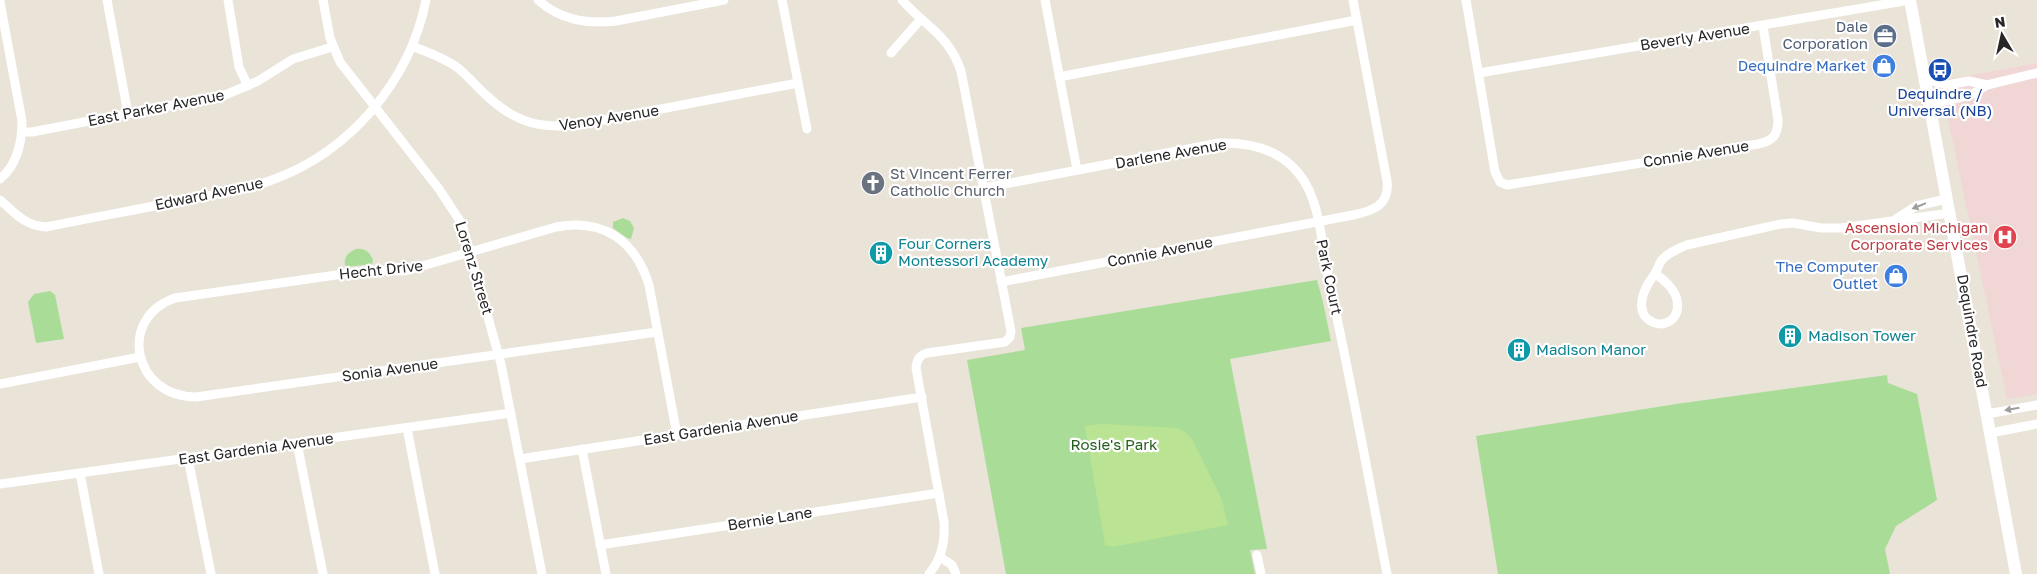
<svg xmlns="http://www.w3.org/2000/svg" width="2037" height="574" viewBox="0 0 2037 574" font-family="'Golos Text',sans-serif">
<rect width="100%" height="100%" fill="#e9e3d8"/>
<path fill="#f0d7d6" d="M 2037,63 L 2037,394 L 2007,399 L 1940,81 Z"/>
<g fill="#a9dd97">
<path d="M 623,218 L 630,221 L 634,228 L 631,239 L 627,238 L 613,228 L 613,222 Z"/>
<path d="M 356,249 C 364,248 370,252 373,260 L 372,264 L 346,267 C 342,259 348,252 356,249 Z"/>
<path d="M 1317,280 L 1323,302 L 1331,341 L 1230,359 L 1267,549 L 1250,550 L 1255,574 L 1006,574 L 967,360 L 1025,350 L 1021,328 Z"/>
<path d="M 50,291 L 55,295 L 64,339 L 36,343 L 28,302 L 34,294 Z"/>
<path d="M 1887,375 L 1888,383 L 1917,394 L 1937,500 L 1896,526 L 1885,549 L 1890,574 L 1498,574 L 1476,436 L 1676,404 Z"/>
</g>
<path fill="#bae493" d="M 1102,424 L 1176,428 L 1185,432 L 1192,439 L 1222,500 L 1228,525 L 1112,547 L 1105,545 L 1085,426 Z"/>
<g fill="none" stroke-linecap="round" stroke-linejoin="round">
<g stroke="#fff" stroke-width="9">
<path d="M 107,0 L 128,114"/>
<path d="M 228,0 L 239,67 L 248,86"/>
<path d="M 323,0 L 330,38 L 340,62 L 439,189 L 462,224 L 501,364 L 542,574"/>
<path d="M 538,0 C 560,20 586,24 616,21 L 724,0"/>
<path d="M 782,0 L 807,129"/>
<path d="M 902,0 C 926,27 949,35 961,71 L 1011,331 L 1010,337 L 1005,342 L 927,353 C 919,355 917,360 916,368 L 944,522 C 945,542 942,558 929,574"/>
<path d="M 1045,0 L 1077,170"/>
<path d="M 1466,0 L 1495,172 L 1500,182 L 1507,185 L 1758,144 C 1773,141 1778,135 1778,120 L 1763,26"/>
<path d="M 0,2 L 22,121 C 22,142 17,165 0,179"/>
<path d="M 412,46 C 427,52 445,58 458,68 C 468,76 476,86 486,95 C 515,123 542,130 582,124 L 798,83"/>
<path d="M 891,53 L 921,19"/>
<path d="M 1479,73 L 1910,0"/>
<path d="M 1059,77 L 1357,20"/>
<path d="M 1925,79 L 1947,85 L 1969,81 L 1987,85 L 1971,95 L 1930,105"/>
<path d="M 1987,85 L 2037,73"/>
<path d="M 22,132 L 32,132 L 225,95 L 258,81 L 293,59 L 332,47"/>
<path d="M 984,188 L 1219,143 C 1249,142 1280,149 1300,175 C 1321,203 1321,243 1328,276 C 1350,375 1368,475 1387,574"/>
<path d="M 0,200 C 15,213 25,226 46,227 C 90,218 135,210 180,201 C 211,195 243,191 272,180 C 350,152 410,81 426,0"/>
<path d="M 1896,219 L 1916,206 L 1947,199"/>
<path d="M 1655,274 C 1664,279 1675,290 1677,300 C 1684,340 1614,328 1654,275 C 1657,271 1658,266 1661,261 C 1667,253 1678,249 1687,245 L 1781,224 L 1793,223 L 1821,228 L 1841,228 L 1950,213"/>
<path d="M 1001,282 L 1353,215 C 1373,211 1390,205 1387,181 L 1353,0"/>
<path d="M 657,332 L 196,397 C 133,397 117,318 175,298 L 371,270 L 405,271 L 556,227 C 603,218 635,240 649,285 L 677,435"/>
<path d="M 0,384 L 140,357"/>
<path d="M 1987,414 L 2037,405"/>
<path d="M 407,428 L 435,574"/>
<path d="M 1990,433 L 2037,424"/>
<path d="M 297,443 L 323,574"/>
<path d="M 582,449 L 606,574"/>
<path d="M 188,458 L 211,574"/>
<path d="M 520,459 L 922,397"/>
<path d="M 80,473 L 99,574"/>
<path d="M 0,484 L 511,413"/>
<path d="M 600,545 L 939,493"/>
<path d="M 1257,555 L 1261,574"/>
<path d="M 940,557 L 952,565 L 956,574"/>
</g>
<path stroke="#fff" stroke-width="12" d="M 1910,0 L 2016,574"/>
</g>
<defs><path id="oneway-solid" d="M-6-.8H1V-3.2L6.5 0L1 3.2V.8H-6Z" transform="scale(1.25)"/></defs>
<g fill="#9e9e9e">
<use href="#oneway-solid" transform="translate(1919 206) rotate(158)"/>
<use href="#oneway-solid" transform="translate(2012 409) rotate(170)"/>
</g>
<defs>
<g id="office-disc" transform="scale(1.25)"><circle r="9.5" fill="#5c6f8a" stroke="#fff"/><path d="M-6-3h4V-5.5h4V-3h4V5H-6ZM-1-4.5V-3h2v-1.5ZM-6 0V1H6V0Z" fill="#fff"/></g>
<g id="shop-disc" transform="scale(1.25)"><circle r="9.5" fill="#3f7fe0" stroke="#fff"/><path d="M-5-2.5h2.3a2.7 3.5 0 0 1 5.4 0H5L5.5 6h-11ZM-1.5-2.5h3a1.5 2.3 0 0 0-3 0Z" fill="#fff"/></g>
<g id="bus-disc" transform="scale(1.25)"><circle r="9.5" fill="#1a4fb4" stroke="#fff"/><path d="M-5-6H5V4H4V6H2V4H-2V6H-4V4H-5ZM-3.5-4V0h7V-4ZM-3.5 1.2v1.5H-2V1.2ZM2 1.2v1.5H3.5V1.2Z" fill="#fff"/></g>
<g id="church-disc" transform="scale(1.25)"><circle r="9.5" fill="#6b7280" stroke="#fff"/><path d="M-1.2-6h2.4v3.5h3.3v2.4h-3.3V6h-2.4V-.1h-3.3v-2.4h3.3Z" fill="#fff"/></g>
<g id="hospital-disc" transform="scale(1.25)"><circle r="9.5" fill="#e0444e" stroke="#fff"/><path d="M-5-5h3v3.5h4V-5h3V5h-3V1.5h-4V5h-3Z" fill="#fff"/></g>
<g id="building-disc" transform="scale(1.25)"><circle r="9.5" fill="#0f9aa8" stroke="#fff"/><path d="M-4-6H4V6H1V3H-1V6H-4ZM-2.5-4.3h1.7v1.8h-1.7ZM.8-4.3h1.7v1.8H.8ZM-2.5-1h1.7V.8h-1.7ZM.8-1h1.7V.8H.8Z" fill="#fff"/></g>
</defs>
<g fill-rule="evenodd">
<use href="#office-disc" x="1885" y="36"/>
<use href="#shop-disc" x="1884" y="66"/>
<use href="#bus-disc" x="1940" y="70"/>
<use href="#church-disc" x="873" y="183"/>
<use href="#hospital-disc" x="2005" y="237"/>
<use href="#building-disc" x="881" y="253"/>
<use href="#shop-disc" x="1896" y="276"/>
<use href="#building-disc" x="1790" y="336"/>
<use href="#building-disc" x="1519" y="350"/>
</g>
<g text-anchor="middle" stroke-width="4.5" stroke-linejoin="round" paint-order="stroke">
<g font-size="15" fill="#4e5e75" stroke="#fff" text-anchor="end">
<text x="1868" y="32">Dale<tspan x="1868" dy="17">Corporation</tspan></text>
</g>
<g font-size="15" fill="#272727" stroke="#fff">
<text transform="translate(1695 37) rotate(-9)" y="5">Beverly Avenue</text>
<text transform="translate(156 108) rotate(-11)" y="5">East Parker Avenue</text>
<text transform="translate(609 118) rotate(-9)" y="5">Venoy Avenue</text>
<text transform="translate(1171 154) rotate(-10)" y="5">Darlene Avenue</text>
<text transform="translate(1696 154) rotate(-9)" y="5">Connie Avenue</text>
<text transform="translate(209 194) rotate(-12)" y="5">Edward Avenue</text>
<text transform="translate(1160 252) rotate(-11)" y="5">Connie Avenue</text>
<text transform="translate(474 268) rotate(73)" y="5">Lorenz Street</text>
<text transform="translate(381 270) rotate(-6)" y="5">Hecht Drive</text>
<text transform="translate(1329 277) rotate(78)" y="5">Park Court</text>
<text transform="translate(1972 331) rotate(80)" y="5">Dequindre Road</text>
<text transform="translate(390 370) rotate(-8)" y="5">Sonia Avenue</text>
<text transform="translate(721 428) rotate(-9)" y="5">East Gardenia Avenue</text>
<text transform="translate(256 449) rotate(-8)" y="5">East Gardenia Avenue</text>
<text transform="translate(770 519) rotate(-9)" y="5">Bernie Lane</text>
</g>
<g font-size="15" fill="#366cbe" stroke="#fff" text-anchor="end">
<text x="1866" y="71">Dequindre Market</text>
<text x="1878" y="272">The Computer<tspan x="1878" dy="17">Outlet</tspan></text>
</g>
<g font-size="15" fill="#164399" stroke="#fff">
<text x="1940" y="99">Dequindre /<tspan x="1940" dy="17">Universal (NB)</tspan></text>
</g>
<g font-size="15" fill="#5b616d" stroke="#fff" text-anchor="start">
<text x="890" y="179">St Vincent Ferrer<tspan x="890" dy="17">Catholic Church</tspan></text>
</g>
<g font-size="15" fill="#be3a42" stroke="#fff" text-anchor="end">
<text x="1988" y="233">Ascension Michigan<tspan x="1988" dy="17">Corporate Services</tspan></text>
</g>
<g font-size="15" fill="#0d838f" stroke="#fff" text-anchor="start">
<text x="898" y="249">Four Corners<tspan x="898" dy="17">Montessori Academy</tspan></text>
<text x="1808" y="341">Madison Tower</text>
<text x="1536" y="355">Madison Manor</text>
</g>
<g font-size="15" fill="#245e1d" stroke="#fff">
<text x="1114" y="450">Rosie's Park</text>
</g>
</g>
<g transform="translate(2002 35) rotate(351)" stroke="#ffffff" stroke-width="4" paint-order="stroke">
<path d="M0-4L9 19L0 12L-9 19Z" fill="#272727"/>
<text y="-8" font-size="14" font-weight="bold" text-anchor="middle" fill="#272727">N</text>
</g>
</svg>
